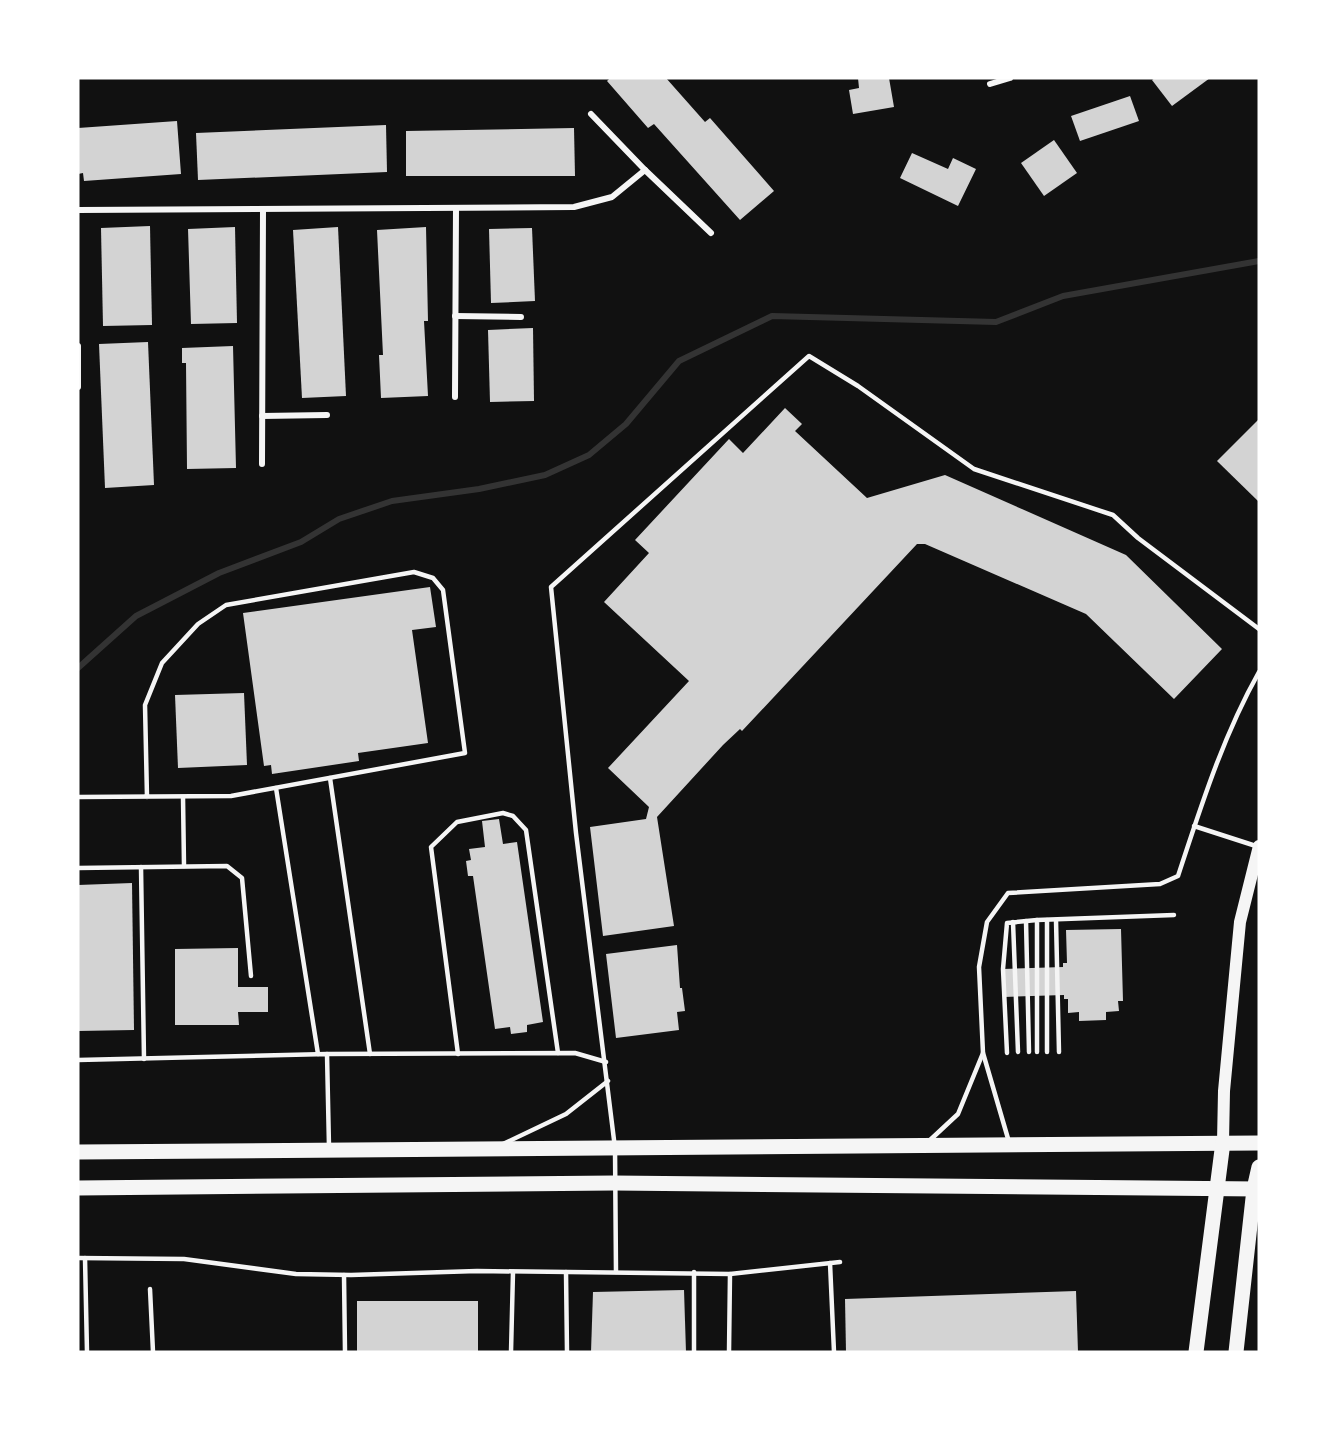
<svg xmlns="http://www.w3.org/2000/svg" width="1337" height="1430" viewBox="0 0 1337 1430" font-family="'Noto Sans',sans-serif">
<rect width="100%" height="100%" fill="#111"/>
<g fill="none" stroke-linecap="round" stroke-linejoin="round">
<path stroke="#333" stroke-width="6" d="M 78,668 L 136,616 L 219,573 L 301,542 L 339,519 L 392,501 L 479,489 L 545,475 L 589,455 L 626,424 L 679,361 L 772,316 L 996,322 L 1063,296 L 1259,261"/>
</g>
<g fill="#d3d3d3">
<path d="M 610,78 L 666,78 L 705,122 L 710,118 L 774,191 L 740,220 L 654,124 L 648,128 L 607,81 Z"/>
<path d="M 858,78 L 889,78 L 894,107 L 853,114 L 849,90 L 859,88 Z"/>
<path d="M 1155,78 L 1210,78 L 1172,106 L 1152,80 Z"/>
<path d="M 1130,96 L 1139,121 L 1080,141 L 1071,116 Z"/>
<path d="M 177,121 L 181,174 L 84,181 L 83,173 L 78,174 L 78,128 Z"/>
<path d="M 386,125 L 387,172 L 198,180 L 196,133 Z"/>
<path d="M 574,128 L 575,176 L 406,176 L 406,131 Z"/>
<path d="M 1054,140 L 1077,173 L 1044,196 L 1021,163 Z"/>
<path d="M 912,153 L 948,169 L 953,158 L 976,169 L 958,206 L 900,178 Z"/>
<path d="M 150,226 L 152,325 L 103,326 L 101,228 Z"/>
<path d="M 235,227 L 237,323 L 191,324 L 188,229 Z"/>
<path d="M 338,227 L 346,396 L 302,398 L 293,230 Z"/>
<path d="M 426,227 L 428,321 L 424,321 L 428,396 L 381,398 L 379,355 L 383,355 L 377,230 Z"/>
<path d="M 532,228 L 535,301 L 491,303 L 489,229 Z"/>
<path d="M 533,328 L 534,401 L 490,402 L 488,330 Z"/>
<path d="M 148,342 L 154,485 L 105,488 L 99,344 Z"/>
<path d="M 233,346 L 236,468 L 187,469 L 186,363 L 182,363 L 182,348 Z"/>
<path d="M 785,408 L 802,424 L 795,431 L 867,498 L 945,475 L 1126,555 L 1222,649 L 1174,699 L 1086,614 L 925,544 L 917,544 L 742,731 L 740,729 L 723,745 L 657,817 L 674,926 L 603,936 L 590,827 L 646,819 L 649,807 L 608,768 L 689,681 L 604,602 L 649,553 L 635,540 L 729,439 L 743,453 Z"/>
<path d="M 1259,419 L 1259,502 L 1217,461 Z"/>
<path d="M 430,587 L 436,627 L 412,630 L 428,743 L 358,753 L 359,761 L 272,774 L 271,765 L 264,766 L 243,613 Z"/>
<path d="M 244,693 L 247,765 L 178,768 L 175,695 Z"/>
<path d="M 499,819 L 503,844 L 517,842 L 543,1022 L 527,1025 L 527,1032 L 511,1034 L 510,1027 L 495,1029 L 473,876 L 468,876 L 466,861 L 471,860 L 469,849 L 485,847 L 482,821 Z"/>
<path d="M 132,883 L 134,1030 L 78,1031 L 78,885 Z"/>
<path d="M 1121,929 L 1123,1001 L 1118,1001 L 1119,1011 L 1106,1012 L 1106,1020 L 1079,1021 L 1079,1012 L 1068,1013 L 1068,999 L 1064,999 L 1064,995 L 1004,997 L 1003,969 L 1063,967 L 1063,963 L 1067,963 L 1066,930 Z"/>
<path d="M 677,945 L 680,988 L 682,988 L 685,1011 L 677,1012 L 679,1030 L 616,1038 L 606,954 Z"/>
<path d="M 238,948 L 238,987 L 268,987 L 268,1012 L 238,1012 L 239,1025 L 175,1025 L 175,949 Z"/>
<path d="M 684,1290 L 686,1352 L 591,1352 L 593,1292 Z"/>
<path d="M 1076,1291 L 1078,1352 L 846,1352 L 845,1299 Z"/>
<rect x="357" y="1301" width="121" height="51"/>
</g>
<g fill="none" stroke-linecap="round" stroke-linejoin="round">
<g stroke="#f5f5f5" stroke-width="4.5">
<path d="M 330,778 L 370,1054"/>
<path d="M 276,788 L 318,1054"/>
<path d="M 78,797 L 231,796 L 465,753 L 443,590 L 433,578 L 414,572 L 226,605 L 198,624 L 162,663 L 145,705 L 147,797"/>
<path d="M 183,797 L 184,866"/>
<path d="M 1194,826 L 1259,847"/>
<path d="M 141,867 L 144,1059"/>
<path d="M 78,868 L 227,866 L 242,878 L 251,976"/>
<path d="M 1056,920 L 1059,1052"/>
<path d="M 1026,921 L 1029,1052"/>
<path d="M 1013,922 L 1018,1052"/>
<path d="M 1037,1052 L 1037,920 L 1174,915"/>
<path d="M 1047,1052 L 1047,920"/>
<path d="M 1007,1053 L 1003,969 L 1007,923 L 1037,920"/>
<path d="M 327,1054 L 575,1053 L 606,1062"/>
<path d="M 458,1054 L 431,847 L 457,822 L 503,813 L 513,816 L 526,830 L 558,1053"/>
<path d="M 78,1060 L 327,1054 L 329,1147"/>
<path d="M 929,1141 L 958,1114 L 983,1053"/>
<path d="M 1009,1142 L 983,1053 L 979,967 L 987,922 L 1008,893 L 1160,884 L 1178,876 C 1201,806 1223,736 1259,672"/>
<path d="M 503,1144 L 566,1114 L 608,1081"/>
<path d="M 78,1258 L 184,1259 L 296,1274 L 351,1275 L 477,1271 L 730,1274 L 840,1262"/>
<path d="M 85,1258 L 87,1352"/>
<path d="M 830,1263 L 834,1352"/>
<path d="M 566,1272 L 567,1352"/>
<path d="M 616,1272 L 615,1148 L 576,833 L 551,587 L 809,356 L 858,386 L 974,469 L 1113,515 L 1138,538 L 1259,629"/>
<path d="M 344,1275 L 345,1352"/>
<path d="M 150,1289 L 153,1352"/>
<path d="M 511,1352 L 513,1272"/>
<path d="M 694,1352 L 694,1272"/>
<path d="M 729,1352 L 730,1274"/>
</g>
<g stroke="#f5f5f5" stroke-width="6">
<path d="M 990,84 L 1010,78"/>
<path d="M 591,114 L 645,170 L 711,233"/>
<path d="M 78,210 L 574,207 L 612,197 L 645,170"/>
<path d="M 455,316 L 521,317"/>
<path d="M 78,346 L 78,387"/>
<path d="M 455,397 L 456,208"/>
<path d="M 262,416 L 327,415"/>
<path d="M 262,464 L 263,209"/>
</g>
<path stroke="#f5f5f5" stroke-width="12" d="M 1223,1142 L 1224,1091 L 1240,922 L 1259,846"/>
<g stroke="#f5f5f5" stroke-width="15">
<path d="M 78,1152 L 1259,1143"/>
<path d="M 78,1188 L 614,1183 L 1259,1189"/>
<path d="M 1196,1352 L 1223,1142"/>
<path d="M 1236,1352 L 1254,1189 L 1259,1167"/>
</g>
</g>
<rect width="1337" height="1430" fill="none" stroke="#ffffff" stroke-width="159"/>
</svg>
